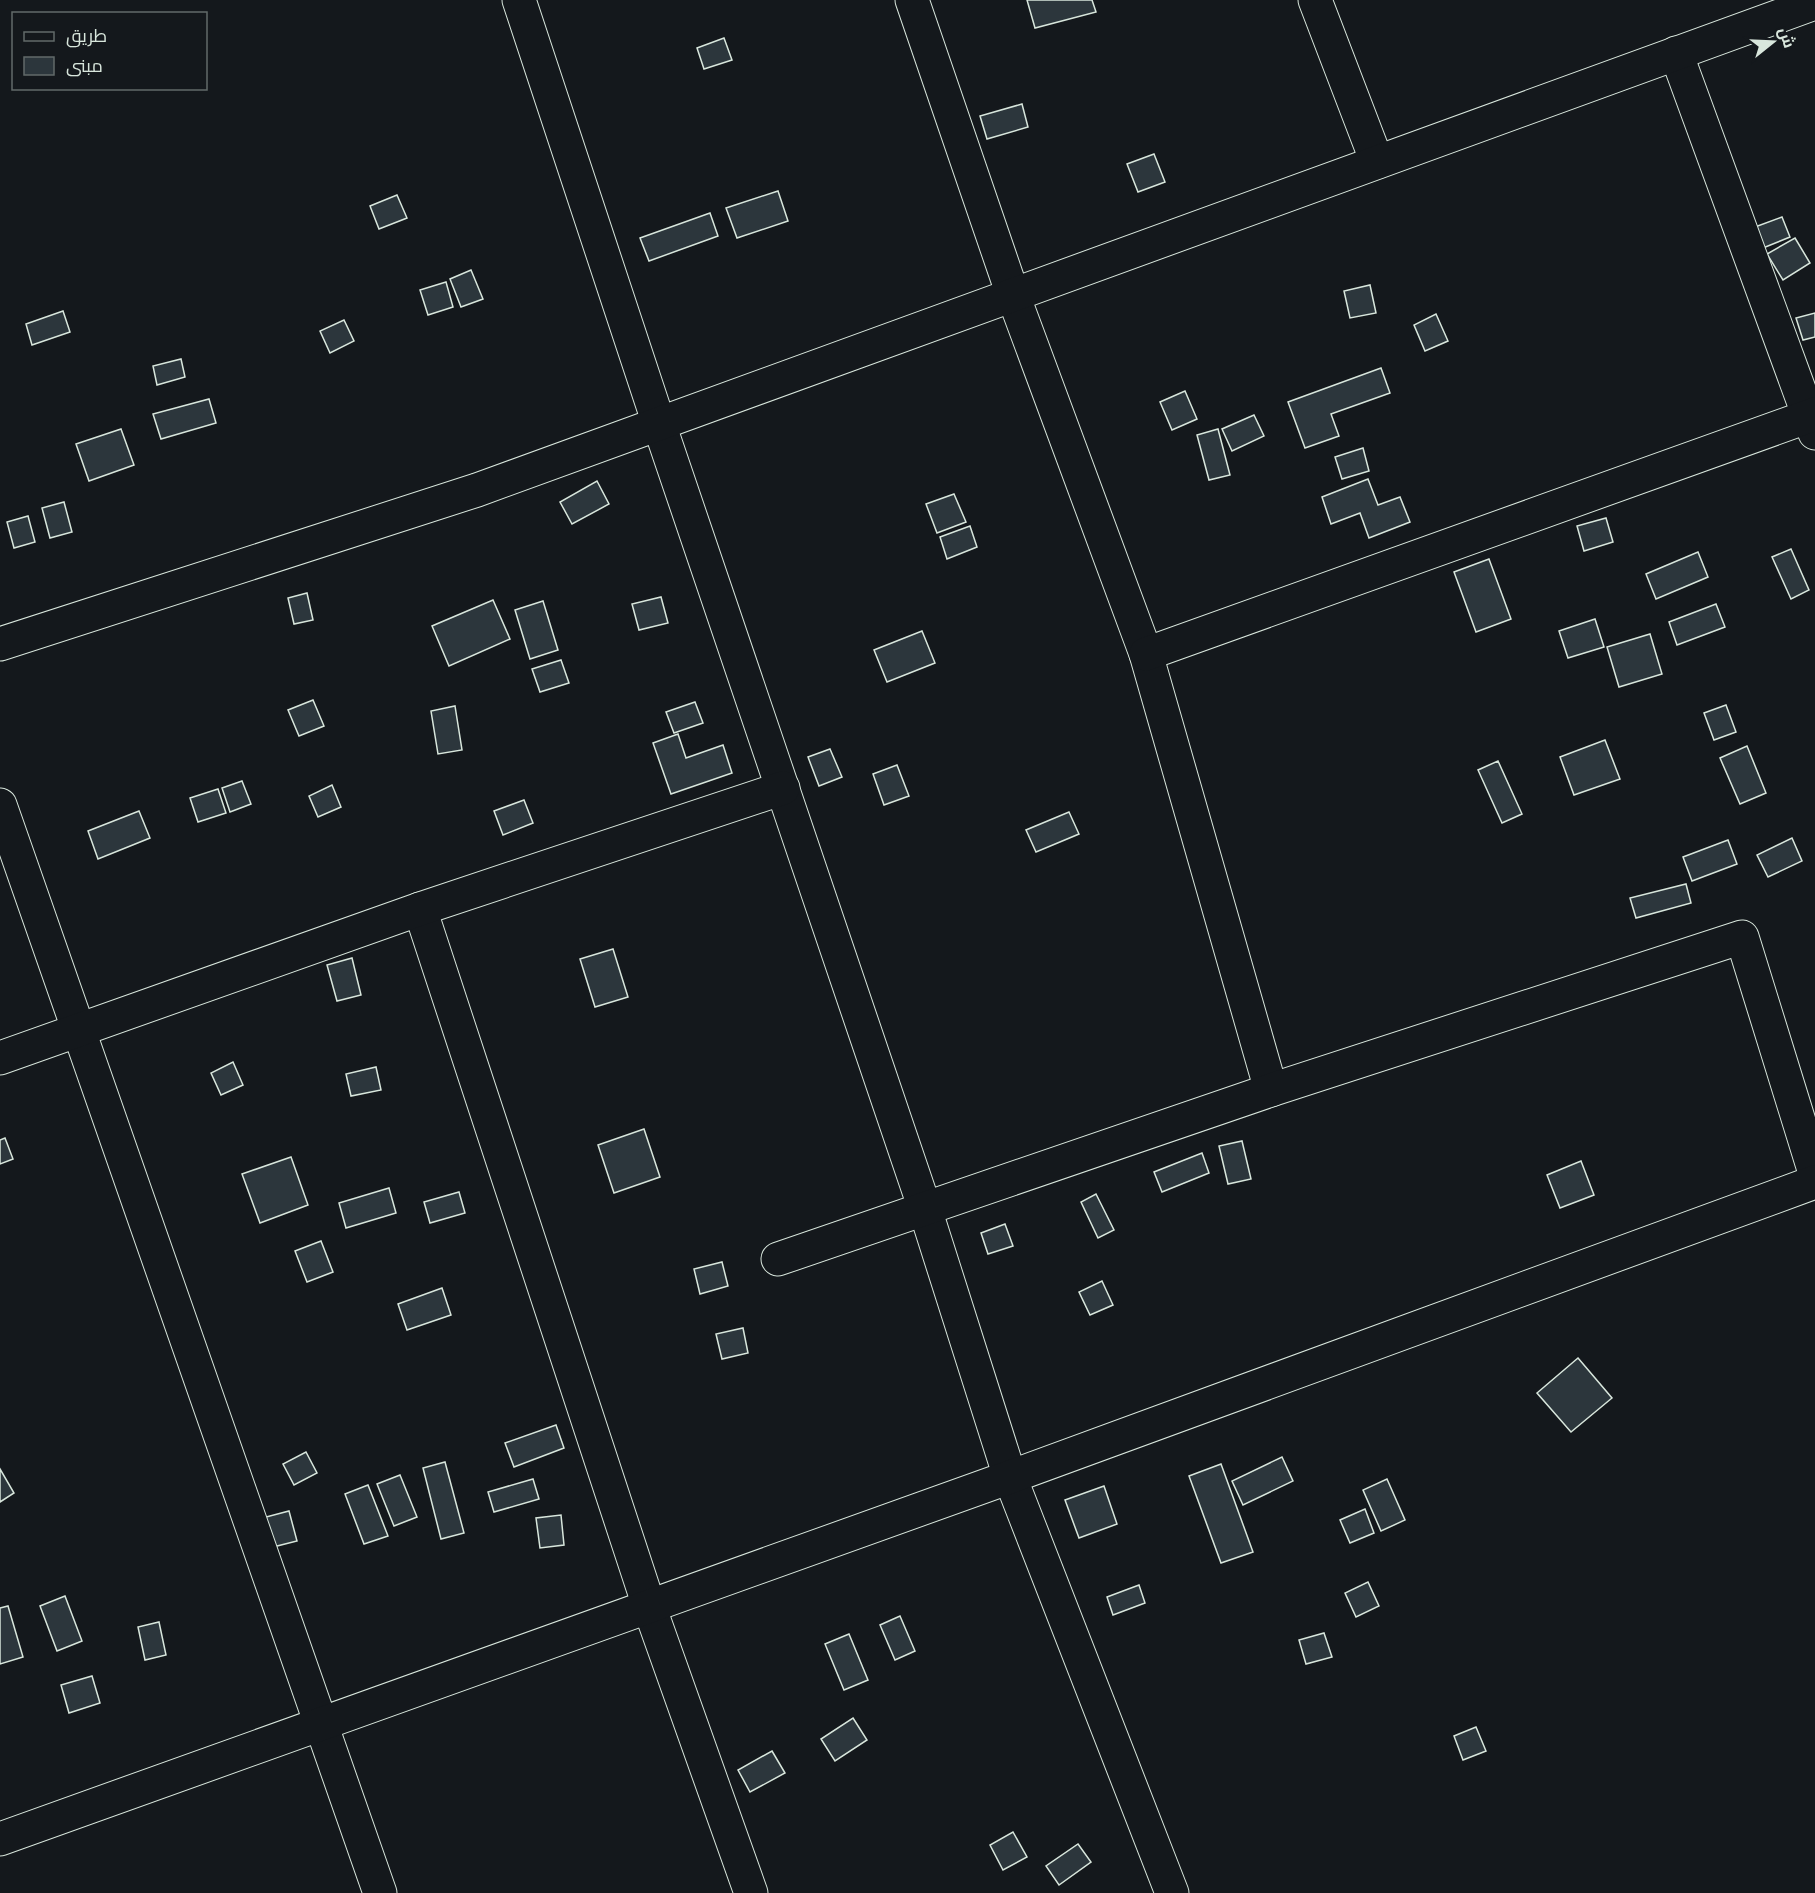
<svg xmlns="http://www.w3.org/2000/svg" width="1815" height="1893" viewBox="0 0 1815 1893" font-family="Karla,Cairo,sans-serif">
<rect width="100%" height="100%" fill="#14181c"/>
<g fill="#2c363c" stroke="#d8e6dc" stroke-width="1.5">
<path d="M 1027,0 L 1092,0 L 1096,12 L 1035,28 Z"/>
<path d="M 724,38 L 732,60 L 704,69 L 697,48 Z"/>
<path d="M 1022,104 L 1028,127 L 987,139 L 980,116 Z"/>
<path d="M 1154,154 L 1165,182 L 1138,192 L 1127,164 Z"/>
<path d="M 778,191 L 788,221 L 737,238 L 726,208 Z"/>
<path d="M 397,195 L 407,218 L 379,229 L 370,206 Z"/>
<path d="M 710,213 L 718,236 L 649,261 L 640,238 Z"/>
<path d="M 1782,217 L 1790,237 L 1763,248 L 1755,227 Z"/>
<path d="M 1795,238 L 1810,263 L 1783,280 L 1767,254 Z"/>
<path d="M 471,270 L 483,299 L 461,307 L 450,279 Z"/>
<path d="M 446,282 L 453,307 L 428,315 L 420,290 Z"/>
<path d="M 1370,285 L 1376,313 L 1350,318 L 1344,291 Z"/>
<path d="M 63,311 L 70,332 L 32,345 L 26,324 Z"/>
<path d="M 1815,313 L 1815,337 L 1803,340 L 1796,318 Z"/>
<path d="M 1436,314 L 1448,341 L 1425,351 L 1414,325 Z"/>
<path d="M 344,320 L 354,341 L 330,353 L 320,331 Z"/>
<path d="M 181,359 L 185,377 L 157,385 L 153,366 Z"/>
<path d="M 1381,368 L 1390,393 L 1331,414 L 1339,436 L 1305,448 L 1288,402 Z"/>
<path d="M 1185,391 L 1197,419 L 1172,430 L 1160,402 Z"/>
<path d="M 209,399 L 216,423 L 161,439 L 153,414 Z"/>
<path d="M 1254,415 L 1264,436 L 1232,451 L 1222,429 Z"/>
<path d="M 121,429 L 134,465 L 89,481 L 76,444 Z"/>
<path d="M 1218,429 L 1230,475 L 1209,480 L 1197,435 Z"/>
<path d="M 1363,448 L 1369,471 L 1342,479 L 1335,457 Z"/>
<path d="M 1368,479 L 1378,505 L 1400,497 L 1410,522 L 1369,538 L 1360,513 L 1331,524 L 1322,497 Z"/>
<path d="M 597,481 L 609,504 L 572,524 L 560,502 Z"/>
<path d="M 954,494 L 966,522 L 937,533 L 926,504 Z"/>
<path d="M 64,502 L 72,532 L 50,538 L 42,508 Z"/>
<path d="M 28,516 L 35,542 L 14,548 L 7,522 Z"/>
<path d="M 1606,518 L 1613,542 L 1584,551 L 1577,526 Z"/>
<path d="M 970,526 L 977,547 L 947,559 L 940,537 Z"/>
<path d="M 1791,549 L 1809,590 L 1791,599 L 1772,557 Z"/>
<path d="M 1698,552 L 1708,577 L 1656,599 L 1646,574 Z"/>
<path d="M 1489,559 L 1511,619 L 1476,632 L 1454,572 Z"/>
<path d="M 307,593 L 313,620 L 294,624 L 288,598 Z"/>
<path d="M 661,597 L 668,623 L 639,630 L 632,604 Z"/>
<path d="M 493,600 L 510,639 L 449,666 L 432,626 Z"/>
<path d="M 543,601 L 558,650 L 530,659 L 515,610 Z"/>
<path d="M 1716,604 L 1725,627 L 1677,645 L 1669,622 Z"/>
<path d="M 1595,619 L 1604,647 L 1568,658 L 1559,631 Z"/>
<path d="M 922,631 L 935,663 L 887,682 L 874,650 Z"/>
<path d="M 1650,634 L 1662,674 L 1619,687 L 1607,647 Z"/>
<path d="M 561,660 L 569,683 L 540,692 L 532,669 Z"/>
<path d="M 313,700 L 324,726 L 299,736 L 288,710 Z"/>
<path d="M 695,702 L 703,723 L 674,733 L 666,712 Z"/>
<path d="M 1726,705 L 1736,732 L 1714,740 L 1704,713 Z"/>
<path d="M 455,706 L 462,750 L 438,754 L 431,711 Z"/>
<path d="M 678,734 L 686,758 L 723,745 L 732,773 L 671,794 L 653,743 Z"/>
<path d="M 1605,740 L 1620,779 L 1574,795 L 1560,757 Z"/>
<path d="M 1747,746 L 1766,793 L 1740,804 L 1720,758 Z"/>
<path d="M 830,749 L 842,777 L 819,786 L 808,757 Z"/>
<path d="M 1498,761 L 1522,814 L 1502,823 L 1478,770 Z"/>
<path d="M 897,765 L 909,796 L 884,805 L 873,774 Z"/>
<path d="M 242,781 L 251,804 L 230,812 L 222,788 Z"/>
<path d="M 332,785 L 341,807 L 318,817 L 309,796 Z"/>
<path d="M 218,789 L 226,813 L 198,822 L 190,798 Z"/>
<path d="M 524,800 L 533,823 L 503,835 L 494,811 Z"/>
<path d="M 139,811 L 150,838 L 98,859 L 88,831 Z"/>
<path d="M 1069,812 L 1079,834 L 1036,852 L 1026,830 Z"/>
<path d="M 1792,838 L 1802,861 L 1768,877 L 1757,855 Z"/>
<path d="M 1728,840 L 1737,864 L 1692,881 L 1683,857 Z"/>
<path d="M 1686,884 L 1691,903 L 1636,918 L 1630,898 Z"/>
<path d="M 613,949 L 628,997 L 595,1007 L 580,959 Z"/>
<path d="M 352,958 L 361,995 L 337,1001 L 327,965 Z"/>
<path d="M 233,1062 L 243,1085 L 221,1095 L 211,1073 Z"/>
<path d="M 376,1067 L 381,1090 L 351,1096 L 346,1074 Z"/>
<path d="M 644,1129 L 660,1177 L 614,1193 L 598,1145 Z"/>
<path d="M 5,1138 L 13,1159 L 0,1164 L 0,1140 Z"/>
<path d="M 1242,1141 L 1251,1179 L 1228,1184 L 1219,1146 Z"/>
<path d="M 1202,1153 L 1209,1173 L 1162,1192 L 1154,1172 Z"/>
<path d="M 291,1157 L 308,1205 L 260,1223 L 242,1174 Z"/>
<path d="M 1581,1161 L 1594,1195 L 1560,1208 L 1547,1175 Z"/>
<path d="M 389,1188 L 396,1213 L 346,1228 L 339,1203 Z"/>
<path d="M 459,1192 L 465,1213 L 430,1223 L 424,1202 Z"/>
<path d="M 1096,1194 L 1114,1230 L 1098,1238 L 1081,1202 Z"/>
<path d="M 1005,1224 L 1013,1246 L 988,1254 L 981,1233 Z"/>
<path d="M 321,1241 L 333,1272 L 307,1282 L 295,1251 Z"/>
<path d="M 722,1262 L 728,1286 L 700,1294 L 694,1269 Z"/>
<path d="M 1102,1281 L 1113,1305 L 1090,1315 L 1079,1292 Z"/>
<path d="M 442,1288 L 451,1315 L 407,1330 L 398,1304 Z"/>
<path d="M 743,1328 L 748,1353 L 722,1359 L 716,1334 Z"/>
<path d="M 1578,1358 L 1612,1398 L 1571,1432 L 1537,1393 Z"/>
<path d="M 556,1425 L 564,1448 L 514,1467 L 505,1443 Z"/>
<path d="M 306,1452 L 317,1473 L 294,1485 L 283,1464 Z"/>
<path d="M 1282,1457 L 1293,1481 L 1243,1505 L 1232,1481 Z"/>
<path d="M 445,1462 L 464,1533 L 441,1539 L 423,1468 Z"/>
<path d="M 1221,1464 L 1253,1552 L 1221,1563 L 1189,1476 Z"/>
<path d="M 0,1469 L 14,1493 L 0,1502 Z"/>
<path d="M 400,1475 L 417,1517 L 394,1526 L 377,1484 Z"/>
<path d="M 533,1479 L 539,1499 L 494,1512 L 488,1492 Z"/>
<path d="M 1387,1479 L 1405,1520 L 1381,1531 L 1363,1490 Z"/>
<path d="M 368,1485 L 388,1536 L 364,1544 L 345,1494 Z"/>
<path d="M 1104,1486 L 1117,1524 L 1079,1538 L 1065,1500 Z"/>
<path d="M 1365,1509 L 1374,1533 L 1350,1543 L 1340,1520 Z"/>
<path d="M 289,1511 L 297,1541 L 273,1547 L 266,1517 Z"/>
<path d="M 561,1515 L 564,1545 L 540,1548 L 536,1518 Z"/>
<path d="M 1368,1582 L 1379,1606 L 1356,1617 L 1345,1593 Z"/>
<path d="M 1139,1585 L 1145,1603 L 1113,1615 L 1107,1597 Z"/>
<path d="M 65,1596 L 82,1641 L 57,1651 L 40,1606 Z"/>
<path d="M 8,1606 L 23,1657 L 0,1664 L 0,1608 Z"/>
<path d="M 900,1616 L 915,1651 L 895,1660 L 880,1625 Z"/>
<path d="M 159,1622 L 166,1655 L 145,1660 L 138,1627 Z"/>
<path d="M 1324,1633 L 1332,1657 L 1306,1664 L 1299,1640 Z"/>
<path d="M 849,1634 L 868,1680 L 844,1690 L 825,1644 Z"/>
<path d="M 92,1676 L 100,1703 L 69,1713 L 61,1685 Z"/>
<path d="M 853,1718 L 867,1740 L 835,1761 L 821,1739 Z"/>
<path d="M 1476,1727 L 1486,1751 L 1463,1760 L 1454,1736 Z"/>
<path d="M 772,1751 L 785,1773 L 750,1792 L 738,1770 Z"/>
<path d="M 1013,1832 L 1027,1857 L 1003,1870 L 990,1845 Z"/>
<path d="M 1078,1844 L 1091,1862 L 1059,1885 L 1046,1866 Z"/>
</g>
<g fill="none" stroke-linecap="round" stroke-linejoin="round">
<g stroke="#d8e6dc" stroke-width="35">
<g id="minor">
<path d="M 519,0 L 659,424 L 925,1209 L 1010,1477 L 1172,1893"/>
<path d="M 912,0 L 1013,295 L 1146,654 L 1271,1090"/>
<path d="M 1315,0 L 1377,162"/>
<path d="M 1676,53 L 1815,433"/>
<path d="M 0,644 L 477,490 L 1815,3"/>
<path d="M 1146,654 L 1815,414"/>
<path d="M 0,805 L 380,1893"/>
<path d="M 420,909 L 649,1606 L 751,1893"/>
<path d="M 0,1058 L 420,909 L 783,788"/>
<path d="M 778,1259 L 1271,1090 L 1742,937 L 1815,1173"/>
</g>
</g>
<g stroke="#d8e6dc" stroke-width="35">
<path id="secondary" d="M 0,1839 L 1010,1477 L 1815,1182"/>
</g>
<use href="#minor" stroke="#14181c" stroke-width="33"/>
<use href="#secondary" stroke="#14181c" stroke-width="33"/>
</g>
<rect x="12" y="12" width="195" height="78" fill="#14181c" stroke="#626a69" stroke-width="1.5"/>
<rect x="24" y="32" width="30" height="9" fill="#14181c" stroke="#626a69" stroke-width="1.5"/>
<text x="66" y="42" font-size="18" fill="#d8e6dc">طريق</text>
<rect x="24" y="57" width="30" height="18" fill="#2c363c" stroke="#626a69" stroke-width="1.5"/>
<text x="66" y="72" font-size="18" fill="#d8e6dc">مبنى</text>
<g transform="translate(1773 42) rotate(72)" stroke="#14181c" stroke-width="4.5" paint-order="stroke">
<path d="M0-4.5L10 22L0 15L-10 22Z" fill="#d8e6dc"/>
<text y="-9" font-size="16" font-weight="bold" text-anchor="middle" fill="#d8e6dc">ش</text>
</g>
</svg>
